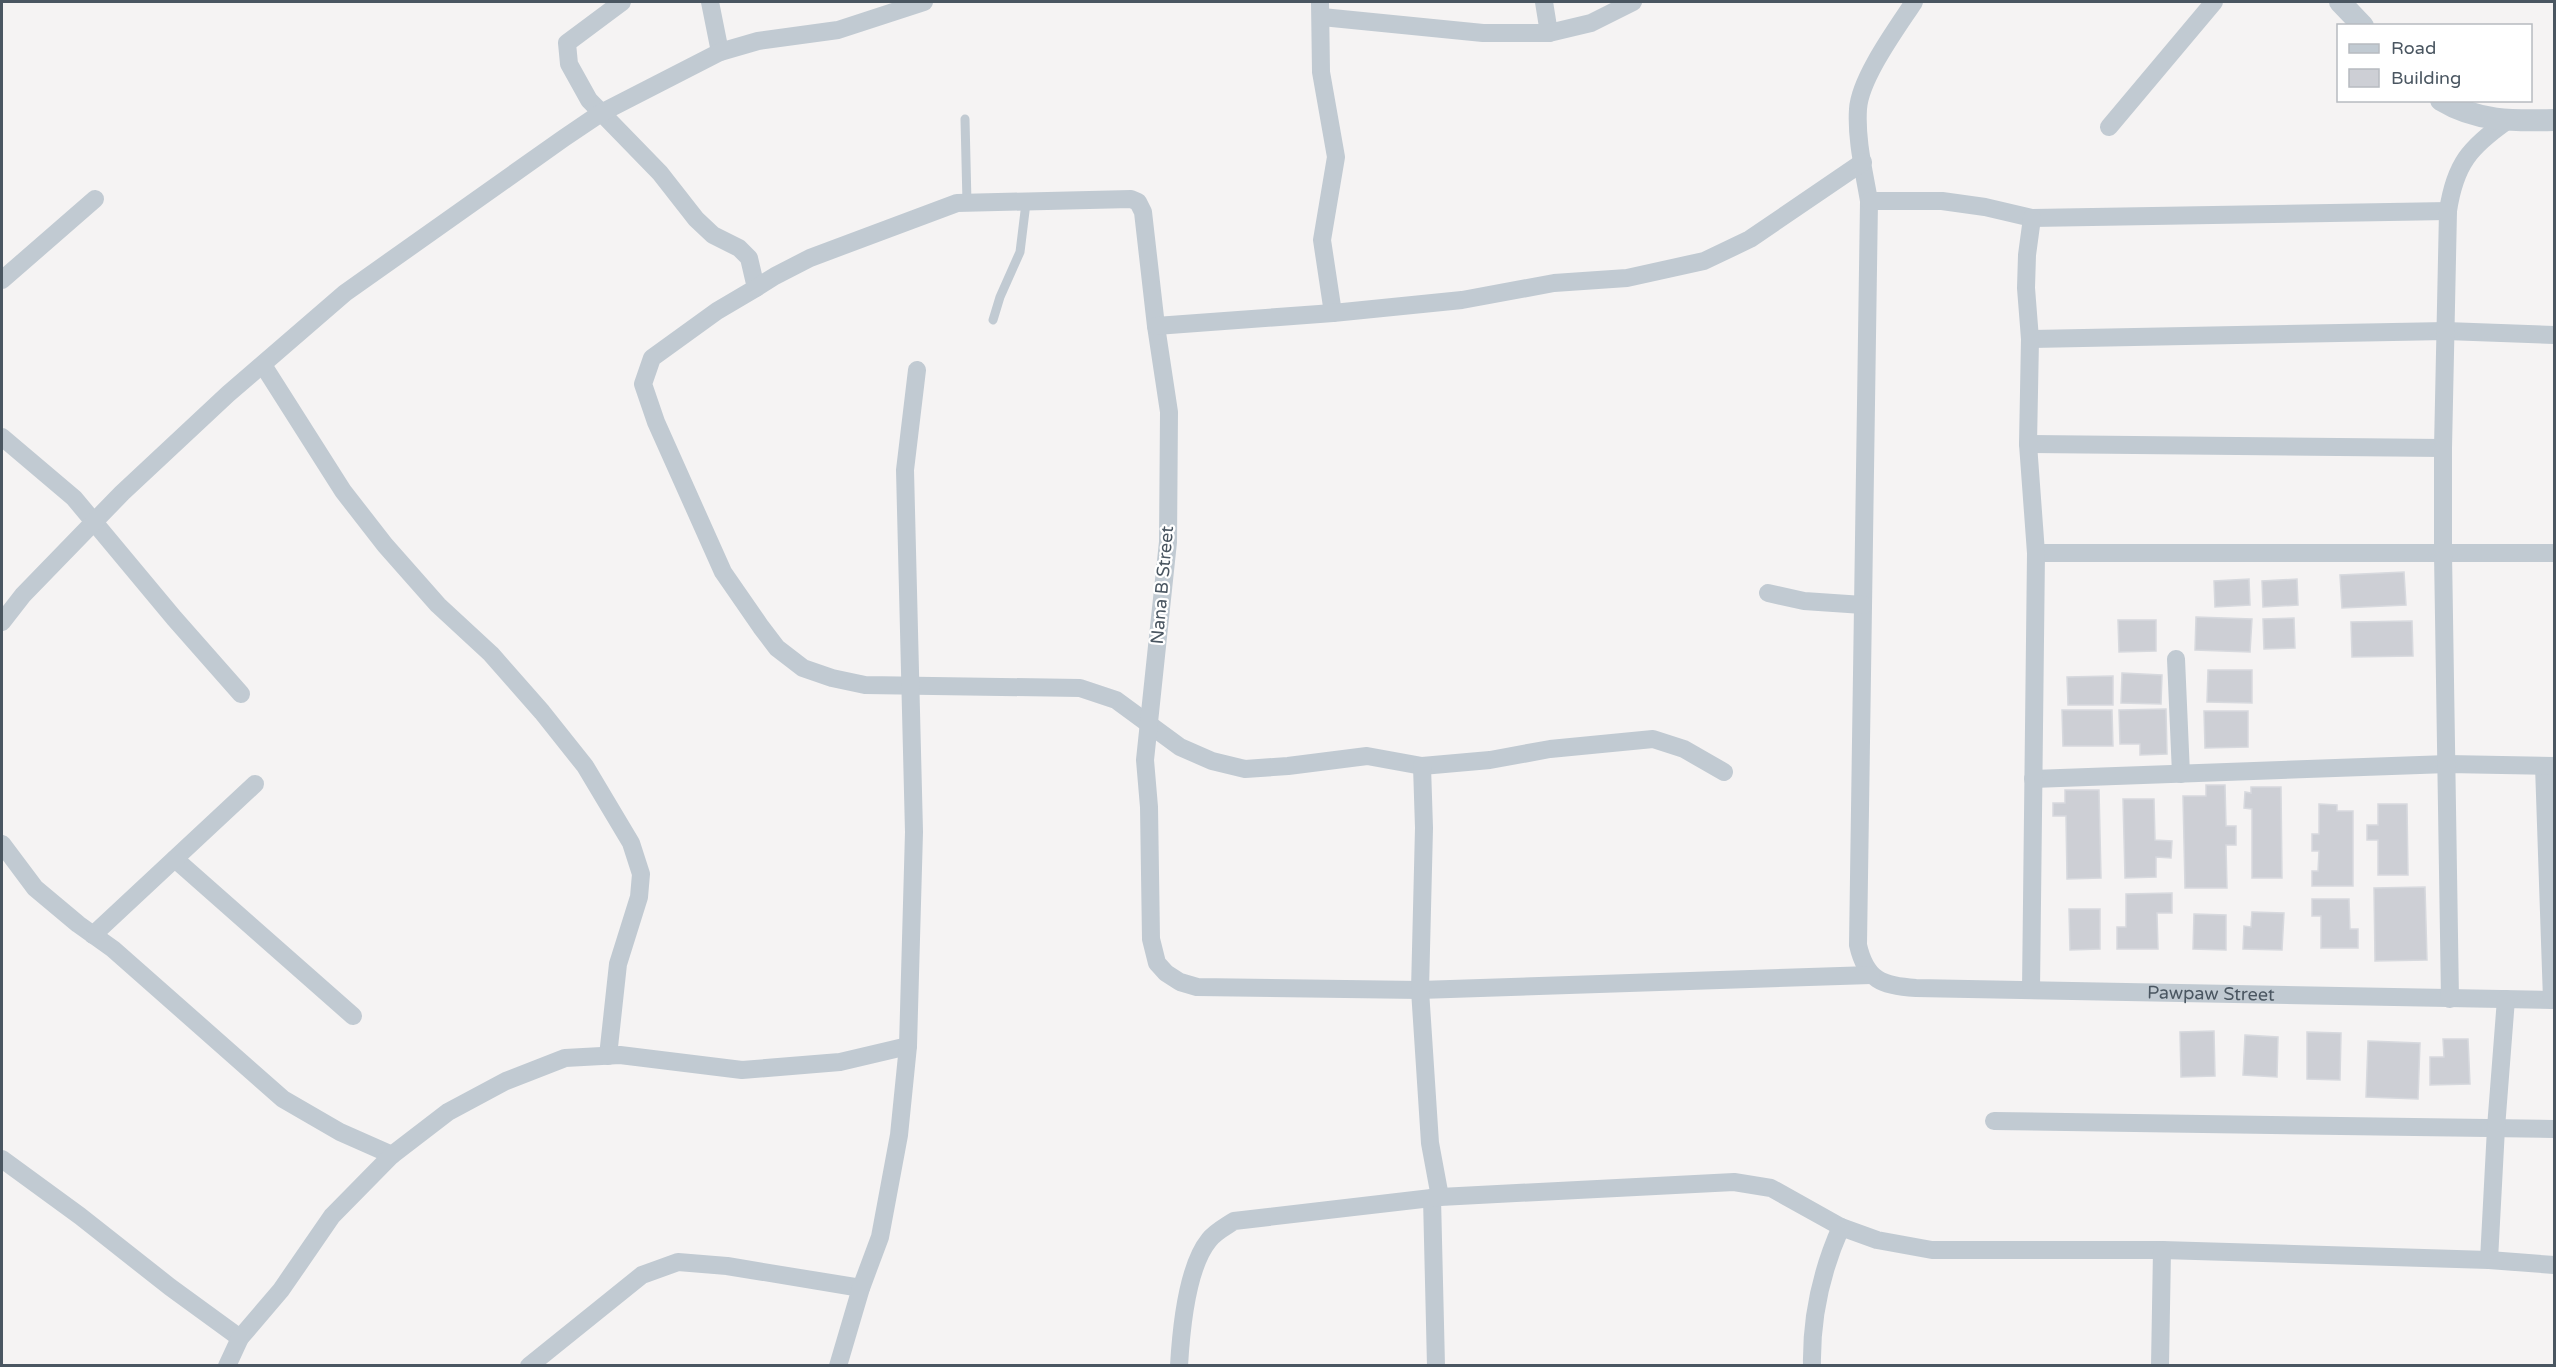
<svg xmlns="http://www.w3.org/2000/svg" width="2556" height="1367" viewBox="0 0 2556 1367" font-family="'Varela Round',sans-serif">
<rect width="100%" height="100%" fill="#f5f3f3"/>
<g fill="#cdcfd5" stroke="#d7d9de" stroke-width="1.5">
<path d="M 2404,572 L 2406,605 L 2342,608 L 2340,575 Z"/>
<path d="M 2249,579 L 2250,605 L 2215,607 L 2214,581 Z"/>
<path d="M 2297,579 L 2298,605 L 2263,607 L 2262,581 Z"/>
<path d="M 2196,617 L 2252,619 L 2250,652 L 2195,650 Z"/>
<path d="M 2294,618 L 2295,648 L 2264,649 L 2263,619 Z"/>
<path d="M 2118,620 L 2156,620 L 2156,651 L 2119,652 Z"/>
<path d="M 2412,621 L 2413,656 L 2352,657 L 2351,622 Z"/>
<path d="M 2208,670 L 2252,670 L 2252,703 L 2207,702 Z"/>
<path d="M 2122,673 L 2162,675 L 2161,704 L 2121,703 Z"/>
<path d="M 2113,676 L 2113,705 L 2068,705 L 2067,677 Z"/>
<path d="M 2166,709 L 2167,754 L 2140,755 L 2140,744 L 2120,744 L 2119,710 Z"/>
<path d="M 2062,710 L 2112,710 L 2113,746 L 2063,746 Z"/>
<path d="M 2204,711 L 2248,711 L 2248,747 L 2205,748 Z"/>
<path d="M 2206,785 L 2225,785 L 2226,826 L 2236,826 L 2236,845 L 2226,845 L 2227,888 L 2185,888 L 2183,796 L 2206,796 Z"/>
<path d="M 2251,787 L 2281,787 L 2282,878 L 2252,878 L 2252,809 L 2244,808 L 2245,792 L 2251,793 Z"/>
<path d="M 2065,790 L 2099,790 L 2101,878 L 2067,879 L 2066,816 L 2053,816 L 2053,803 L 2065,803 Z"/>
<path d="M 2123,799 L 2154,799 L 2155,840 L 2172,841 L 2171,858 L 2156,857 L 2156,877 L 2125,878 Z"/>
<path d="M 2319,804 L 2337,805 L 2337,811 L 2353,811 L 2353,886 L 2312,886 L 2312,871 L 2318,871 L 2319,851 L 2312,851 L 2312,834 L 2319,834 Z"/>
<path d="M 2378,804 L 2407,804 L 2408,875 L 2378,875 L 2378,840 L 2367,840 L 2367,825 L 2378,825 Z"/>
<path d="M 2425,887 L 2427,960 L 2375,961 L 2374,888 Z"/>
<path d="M 2172,893 L 2172,913 L 2157,913 L 2158,949 L 2117,949 L 2117,927 L 2126,927 L 2126,894 Z"/>
<path d="M 2312,899 L 2349,899 L 2350,929 L 2358,929 L 2358,948 L 2321,948 L 2321,916 L 2312,916 Z"/>
<path d="M 2069,909 L 2100,909 L 2100,949 L 2070,950 Z"/>
<path d="M 2252,912 L 2284,913 L 2282,950 L 2243,949 L 2244,926 L 2251,927 Z"/>
<path d="M 2194,914 L 2226,915 L 2226,950 L 2193,949 Z"/>
<path d="M 2214,1031 L 2215,1076 L 2181,1077 L 2180,1032 Z"/>
<path d="M 2307,1032 L 2341,1033 L 2340,1080 L 2307,1079 Z"/>
<path d="M 2245,1035 L 2278,1037 L 2277,1077 L 2243,1075 Z"/>
<path d="M 2443,1039 L 2468,1039 L 2470,1084 L 2430,1085 L 2430,1057 L 2444,1057 Z"/>
<path d="M 2368,1041 L 2420,1043 L 2418,1099 L 2366,1097 Z"/>
</g>
<g fill="none" stroke-linecap="round" stroke-linejoin="round">
<g stroke="#c1cad2" stroke-width="9">
<path d="M 965,119 L 967,203"/>
<path d="M 993,320 L 1000,297 L 1020,252 L 1026,203"/>
</g>
<g stroke="#c1cad2" stroke-width="18">
<path d="M 622,2 L 567,43 L 569,64 L 589,100 L 660,173 L 696,219 L 713,235 L 739,248 L 749,258 L 756,288 L 717,311 L 652,358 L 643,384 L 656,422 L 723,572 L 761,627 L 777,648 L 803,668 L 832,678 L 865,685 L 1080,688 L 1116,700 L 1180,747 L 1212,761 L 1245,769 L 1288,766 L 1367,756 L 1422,766 L 1490,760 L 1550,749 L 1653,739 L 1684,749 L 1724,772"/>
<path d="M 710,2 L 720,52"/>
<path d="M 1320,2 L 1321,72 L 1336,157 L 1322,240 L 1333,313"/>
<path d="M 1544,2 L 1549,33"/>
<path id="s1" d="M 1914,2 C 1897,28 1860,78 1858,109 C 1856,140 1864,171 1869,201 L 1858,945 C 1866,980 1882,986 1916,988 L 2554,1000"/>
<path d="M 1322,17 L 1483,33 L 1549,33 L 1591,23 L 1633,2"/>
<path d="M 2109,127 L 2214,2"/>
<path d="M 1869,201 L 1942,201 L 1985,207 L 2032,218 L 2448,211"/>
<path d="M 2,280 L 95,199"/>
<path d="M 756,288 L 775,276 L 810,258 L 957,203 L 1131,199 L 1138,202 L 1143,212 L 1156,326 L 1169,412 L 1168,542 L 1145,760 L 1149,807 L 1151,939 L 1157,963 L 1166,973 L 1180,982 L 1197,987 L 1420,990 L 1871,975"/>
<path d="M 1156,326 L 1333,313 L 1462,300 L 1554,283 L 1627,278 L 1704,261 L 1750,239 L 1863,162"/>
<path d="M 2030,339 L 2446,331 L 2554,335"/>
<path d="M 263,365 L 343,491 L 385,545 L 438,605 L 491,654 L 542,712 L 585,766 L 631,843 L 641,874 L 639,897 L 618,964 L 608,1056"/>
<path d="M 2,437 L 74,498 L 174,618 L 241,694"/>
<path d="M 2028,444 L 2443,448"/>
<path d="M 2036,553 L 2554,553"/>
<path d="M 1768,593 L 1804,601 L 1863,605"/>
<path d="M 2,622 L 23,595 L 122,493 L 228,394 L 345,293 L 564,138 L 601,113 L 720,52 L 758,41 L 838,30 L 924,2"/>
<path d="M 2176,659 L 2181,774"/>
<path d="M 1422,766 L 1424,828 L 1420,990 L 1430,1143 L 1440,1197"/>
<path d="M 2544,766 L 2552,1000"/>
<path d="M 2033,779 L 2448,764 L 2554,766"/>
<path d="M 2,844 L 35,888 L 78,924 L 113,949 L 283,1099 L 340,1132 L 392,1155"/>
<path d="M 175,859 L 353,1016"/>
<path d="M 93,935 L 255,784"/>
<path d="M 2031,990 L 2036,553 L 2028,444 L 2030,339 L 2026,288 L 2027,255 L 2032,218"/>
<path d="M 2450,999 L 2443,553 L 2443,448 L 2448,211 C 2455,164 2470,147 2507,121"/>
<path d="M 1994,1121 L 2554,1129"/>
<path d="M 2,1159 L 80,1216 L 170,1287 L 240,1338"/>
<path d="M 1432,1198 L 1436,1366"/>
<path d="M 2489,1260 L 2496,1128 L 2506,999"/>
<path d="M 227,1366 L 240,1338 L 281,1290 L 332,1216 L 392,1155 L 448,1112 L 506,1081 L 565,1058 L 620,1055 L 742,1070 L 840,1062 L 908,1046"/>
<path d="M 529,1366 L 642,1275 L 678,1262 L 727,1266 L 861,1288"/>
<path d="M 838,1366 L 861,1288 L 880,1237 L 899,1135 L 908,1046 L 914,832 L 905,470 L 917,370"/>
<path d="M 1179,1366 C 1181,1331 1187,1267 1209,1240 C 1215,1232 1225,1227 1234,1221 L 1440,1197 L 1734,1182 L 1771,1188 L 1841,1227 L 1877,1240 L 1932,1250 L 2162,1250 L 2489,1260 L 2554,1265"/>
<path d="M 1812,1366 C 1811,1316 1821,1272 1841,1227"/>
<path d="M 2160,1366 L 2162,1250"/>
</g>
<g stroke="#c1cad2" stroke-width="22">
<path d="M 2340,2 L 2363,26"/>
<path d="M 2441,100 C 2477,122 2514,121 2554,120"/>
</g>
</g>
<g text-anchor="middle" stroke-width="4.5" stroke-linejoin="round" paint-order="stroke">
<g font-size="18" fill="#4a5661" stroke="#fff">
<text transform="translate(1162 585) rotate(-85)" y="6">Nana B Street</text>
<text dy="6" stroke="none"><textPath href="#s1" startOffset="1334">Pawpaw Street</textPath></text>
</g>
</g>
<rect width="2556" height="1367" fill="none" stroke="#4a5661" stroke-width="6"/>
<rect x="2337" y="24" width="195" height="78" fill="#ffffff" stroke="#b7bbc0" stroke-width="1.5"/>
<rect x="2349" y="44" width="30" height="9" fill="#c1cad2" stroke="#b7bbc0" stroke-width="1.5"/>
<text x="2391" y="54" font-size="18" fill="#4a5661">Road</text>
<rect x="2349" y="69" width="30" height="18" fill="#cdcfd5" stroke="#b7bbc0" stroke-width="1.5"/>
<text x="2391" y="84" font-size="18" fill="#4a5661">Building</text>
</svg>
